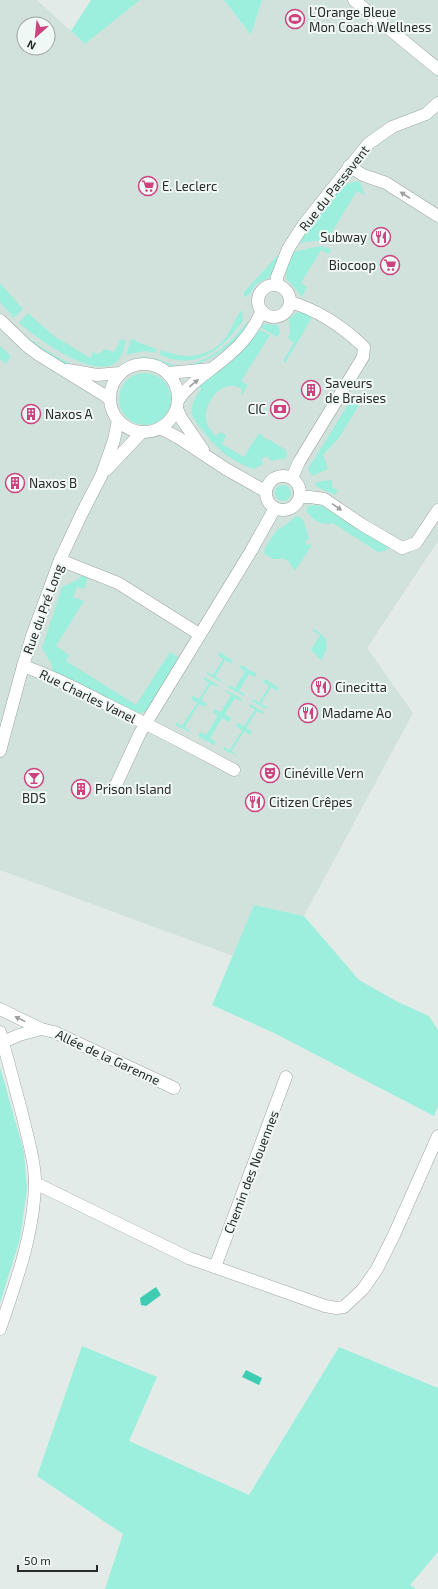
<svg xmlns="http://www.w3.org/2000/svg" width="438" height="1589" viewBox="0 0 438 1589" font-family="'Exo 2',sans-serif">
<rect width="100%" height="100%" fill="#e3ebe9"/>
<path fill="#d1e1dc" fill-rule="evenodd" d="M 0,0 L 37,0 L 85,44 L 140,0 L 224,0 L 251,35 L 262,0 L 438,0 L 438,541 L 367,648 L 413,713 L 304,916 L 254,905 L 233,956 L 0,870 ZM 24,24 L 48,24 L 48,48 L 24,48 Z"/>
<g fill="#9cefdc">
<path d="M 91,0 L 140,0 L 85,44 L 71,31 Z"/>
<path d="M 224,0 L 262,0 L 251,35 Z"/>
<path d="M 358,181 L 360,182 L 365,195 L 357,191 L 328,238 L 335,243 L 325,240 L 298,243 L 339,190 L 347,184 Z"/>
<path d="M 320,246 L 331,249 L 329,254 L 321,250 L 301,283 L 307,287 L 302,297 L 286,278 L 286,268 L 293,252 Z"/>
<path d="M 279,254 L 281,255 L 272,274 L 268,278 L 256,284 L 249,295 L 244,297 L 244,292 Z"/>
<path d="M 0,283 L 23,309 L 14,318 L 0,302 Z"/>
<path d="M 242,310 L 243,321 C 221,350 197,371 160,355 L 161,350 C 170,353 179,356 188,356 C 203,356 221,347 228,334 C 234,325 233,320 242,310 Z"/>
<path d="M 300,311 L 313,316 L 285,363 L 283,361 L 294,343 L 288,338 L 290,333 L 289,318 Z"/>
<path d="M 28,313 L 54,336 L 90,358 L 93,352 L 99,354 L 105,349 L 114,352 L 121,339 L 126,341 C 124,349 122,358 115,363 C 91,379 37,338 19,323 Z"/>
<path d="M 247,322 L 249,324 C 235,345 214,359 190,367 L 190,365 C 217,355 229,345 247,322 Z"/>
<path d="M 264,324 L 278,325 L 280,333 L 277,337 L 260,327 Z"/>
<path d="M 17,329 C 38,346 79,375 107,372 C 120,370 127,358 143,357 C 157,356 168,366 184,366 L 185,368 C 169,369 157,357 140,359 C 129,360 121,370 110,373 C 79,380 38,349 17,331 Z"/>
<path d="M 258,329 L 270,335 L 241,381 L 248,385 L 242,395 L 241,393 L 242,389 C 223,377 204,402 206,419 C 206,425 212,431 215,436 L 221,432 L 226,436 L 222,444 L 244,457 L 259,433 L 267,440 L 268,439 L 286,450 L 287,456 L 286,458 L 271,461 L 267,456 L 261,459 L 263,464 L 254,469 C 231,462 214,447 201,428 C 197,423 192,418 192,411 C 191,402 197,396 201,389 L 199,385 Z"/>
<path d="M 131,339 L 156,349 L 156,353 L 144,351 L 126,355 Z"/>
<path d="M 0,346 L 11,356 L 6,364 L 0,359 Z"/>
<circle cx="145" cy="399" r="26"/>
<path d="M 354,395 L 360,398 L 361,402 L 338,439 L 323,455 L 328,469 L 312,476 L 308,469 Z"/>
<path d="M 332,480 L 332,487 L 338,490 L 335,495 L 317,487 L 315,483 L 322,481 Z"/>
<circle cx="283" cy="493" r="8"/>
<path d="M 311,505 L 324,506 L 389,547 L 385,551 L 378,552 L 333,523 C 322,526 313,520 306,511 L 307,507 Z"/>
<path d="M 296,516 L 303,519 L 309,539 L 305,541 L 306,545 L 310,544 L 311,546 L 295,571 L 289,563 L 290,562 L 283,558 L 282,559 L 273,559 L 264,554 L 265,548 L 277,530 L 287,524 Z"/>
<path d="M 82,575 L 88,577 L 84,589 L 77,587 L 73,597 L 84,601 L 56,646 L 69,655 L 66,661 L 136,705 L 168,655 L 171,652 L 179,658 L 146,711 L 138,714 L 52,671 L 52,665 L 42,648 L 62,587 L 79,579 Z"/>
<path d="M 314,629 C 329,638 330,645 321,660 L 311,650 L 320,635 L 313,631 Z"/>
<path d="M 220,652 L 233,661 L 231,664 L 225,660 L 215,677 L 221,680 L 220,682 L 206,673 L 207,672 L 213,675 L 223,659 L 218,655 Z"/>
<path d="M 241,665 L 257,674 L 255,677 L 249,674 L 239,691 L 245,694 L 244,696 L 228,687 L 229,685 L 235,688 L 245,672 L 240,668 Z"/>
<path d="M 204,677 L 218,685 L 217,687 L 211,684 L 201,700 L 207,704 L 205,707 L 199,704 L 185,727 L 190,731 L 190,732 L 175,725 L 177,722 L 182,726 L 197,703 L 191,699 L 193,696 L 199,699 L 209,683 L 203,679 Z"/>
<path d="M 265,679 L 279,688 L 277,691 L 271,687 L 261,704 L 267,707 L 266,709 L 252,701 L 253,699 L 259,703 L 269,686 L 263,682 Z"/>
<path d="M 226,690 L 242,699 L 241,701 L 235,698 L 225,714 L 231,718 L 229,722 L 222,718 L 210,738 L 216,742 L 214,745 L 198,736 L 200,732 L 206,735 L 218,716 L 213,712 L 214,709 L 221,712 L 231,695 L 225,691 Z"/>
<path d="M 250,704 L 264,712 L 263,714 L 257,711 L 246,728 L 252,731 L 250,735 L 244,731 L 232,751 L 237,756 L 223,749 L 224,747 L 230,750 L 242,730 L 236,726 L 238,723 L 244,726 L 255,710 L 249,706 Z"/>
<path d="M 254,905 L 304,916 L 359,980 L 398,1002 L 429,1016 L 438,1030 L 438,1106 L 434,1116 L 274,1033 L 212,1005 Z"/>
<path d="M 0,1067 L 24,1152 L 27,1189 L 20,1239 L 0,1303 Z"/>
<path d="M 82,1346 L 157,1377 L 129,1441 L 249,1495 L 339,1347 L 438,1388 L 438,1552 L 410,1585 L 416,1589 L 105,1589 L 123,1534 L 37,1476 Z"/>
</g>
<g fill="#3ecdb3">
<path d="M 156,1287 L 161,1295 L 146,1306 L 141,1305 L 140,1298 Z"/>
<path d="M 246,1370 L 262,1378 L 259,1385 L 242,1377 Z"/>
</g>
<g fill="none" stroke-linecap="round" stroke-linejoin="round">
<g stroke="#9ea6a4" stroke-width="13">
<g id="minor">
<path d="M 354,0 L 438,69"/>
<path d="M 349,166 L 363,175 L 386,183 L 438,216"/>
<path d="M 277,285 L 277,277 L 288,249 L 304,224 L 368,144 L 392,127 L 426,114 L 438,103"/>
<circle cx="274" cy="301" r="16"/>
<path d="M 290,302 C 318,310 343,327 364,347 L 363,357 L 299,462 L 292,478"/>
<path d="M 0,320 L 27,346 L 39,355 L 104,395 L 110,400"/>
<circle cx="144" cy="398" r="34"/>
<path d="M 68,370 L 97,375 L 120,373"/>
<path d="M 168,373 L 211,369"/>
<path d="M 178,400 C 192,380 214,369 231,353 C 244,342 255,326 262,311"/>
<path d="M 177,409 L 181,418 L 203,450"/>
<path d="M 160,428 L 179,438 L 226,469 L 265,491"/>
<path d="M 106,470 L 142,432"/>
<circle cx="283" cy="493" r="17"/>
<path d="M 300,497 L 310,497 L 324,499 L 361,524 L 402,548 L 416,543 L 438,510"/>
<path d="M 60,560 L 118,583 L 199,634"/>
<path d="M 23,666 C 52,676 79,690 106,704 C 149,725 192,747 234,770"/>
<path d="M 0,751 L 23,666 L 32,636 L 60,560 L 81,515 L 102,474 L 114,440 L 118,420"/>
<path d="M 115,787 L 140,733 L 251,551 L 275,508"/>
<path d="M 0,1009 L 41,1029 L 54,1032 L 174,1088"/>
<path d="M 0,1032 C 9,1065 18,1097 26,1130 C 30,1147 35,1164 35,1181 C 35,1231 16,1282 0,1329"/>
<path d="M 3,1042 L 19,1035 L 41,1029"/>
<path d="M 35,1183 L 189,1258 L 325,1306 L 336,1308 L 344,1307 L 363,1289 L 377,1269 L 394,1235 L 438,1136"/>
<path d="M 215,1267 L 286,1077"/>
</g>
</g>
<use href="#minor" stroke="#fff" stroke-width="12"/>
</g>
<defs><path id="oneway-solid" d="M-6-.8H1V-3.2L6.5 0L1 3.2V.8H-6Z"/></defs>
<g fill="#9e9f9f">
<use href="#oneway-solid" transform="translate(405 195) rotate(-147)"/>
<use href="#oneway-solid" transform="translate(194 383) rotate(-39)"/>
<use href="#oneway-solid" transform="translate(337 507) rotate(35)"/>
<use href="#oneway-solid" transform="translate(20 1019) rotate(-154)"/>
</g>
<defs>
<g id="stadium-ring" transform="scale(1)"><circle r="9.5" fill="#f0f8f6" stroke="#cc437e" stroke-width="1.5"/><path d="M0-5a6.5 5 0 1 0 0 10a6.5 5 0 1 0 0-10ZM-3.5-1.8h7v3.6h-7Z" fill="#cc437e"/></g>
<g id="supermarket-ring" transform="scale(1)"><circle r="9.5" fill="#f0f8f6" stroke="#cc437e" stroke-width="1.5"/><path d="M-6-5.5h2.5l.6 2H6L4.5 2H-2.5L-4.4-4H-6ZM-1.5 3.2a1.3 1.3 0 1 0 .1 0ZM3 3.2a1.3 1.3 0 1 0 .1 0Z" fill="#cc437e"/></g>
<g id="restaurant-ring" transform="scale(1)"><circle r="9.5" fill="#f0f8f6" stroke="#cc437e" stroke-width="1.5"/><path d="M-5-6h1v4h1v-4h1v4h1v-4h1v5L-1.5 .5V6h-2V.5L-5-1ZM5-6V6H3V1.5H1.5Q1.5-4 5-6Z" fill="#cc437e"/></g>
<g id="building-ring" transform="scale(1)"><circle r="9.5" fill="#f0f8f6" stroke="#cc437e" stroke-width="1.5"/><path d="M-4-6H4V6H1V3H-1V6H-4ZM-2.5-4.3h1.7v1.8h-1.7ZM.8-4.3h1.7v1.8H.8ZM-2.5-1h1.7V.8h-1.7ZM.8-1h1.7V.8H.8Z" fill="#cc437e"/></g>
<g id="bank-ring" transform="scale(1)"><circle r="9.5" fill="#f0f8f6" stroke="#cc437e" stroke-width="1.5"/><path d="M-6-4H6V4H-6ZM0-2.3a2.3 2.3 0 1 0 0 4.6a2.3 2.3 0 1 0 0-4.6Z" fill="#cc437e"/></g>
<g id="theatre-ring" transform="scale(1)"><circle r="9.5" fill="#f0f8f6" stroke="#cc437e" stroke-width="1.5"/><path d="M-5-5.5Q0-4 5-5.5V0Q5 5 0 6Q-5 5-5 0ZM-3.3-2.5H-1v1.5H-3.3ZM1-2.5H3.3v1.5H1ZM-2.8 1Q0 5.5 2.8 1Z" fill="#cc437e"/></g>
<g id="bar-ring" transform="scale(1)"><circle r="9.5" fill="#f0f8f6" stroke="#cc437e" stroke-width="1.5"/><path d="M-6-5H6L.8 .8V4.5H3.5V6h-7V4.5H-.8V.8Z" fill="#cc437e"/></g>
</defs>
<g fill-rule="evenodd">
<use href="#stadium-ring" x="295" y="19"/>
<use href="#supermarket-ring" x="148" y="186"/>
<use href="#restaurant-ring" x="381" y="237"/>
<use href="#supermarket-ring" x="390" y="265"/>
<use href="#building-ring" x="311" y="390"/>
<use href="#bank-ring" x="280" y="409"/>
<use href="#building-ring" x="31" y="414"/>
<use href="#building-ring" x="15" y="483"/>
<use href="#restaurant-ring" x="321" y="687"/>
<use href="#restaurant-ring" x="308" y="713"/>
<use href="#theatre-ring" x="270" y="773"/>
<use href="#bar-ring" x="34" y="778"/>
<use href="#building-ring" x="81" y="789"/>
<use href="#restaurant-ring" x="255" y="802"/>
</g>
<g text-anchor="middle" stroke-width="4" stroke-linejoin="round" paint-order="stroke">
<g font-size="13" fill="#272a29" stroke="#f0f8f6" text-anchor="start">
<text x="309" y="17">L'Orange Bleue<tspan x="309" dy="15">Mon Coach Wellness</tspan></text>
<text x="162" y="191">E. Leclerc</text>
<text x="367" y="242" text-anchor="end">Subway</text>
<text x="376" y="270" text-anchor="end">Biocoop</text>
<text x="325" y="388">Saveurs<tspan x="325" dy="15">de Braises</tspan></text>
<text x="266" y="414" text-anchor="end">CIC</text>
<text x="45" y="419">Naxos A</text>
<text x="29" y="488">Naxos B</text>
<text x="335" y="692">Cinecitta</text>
<text x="322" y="718">Madame Ao</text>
<text x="284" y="778">Cinéville Vern</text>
<text x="95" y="794">Prison Island</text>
<text x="34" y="803" text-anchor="middle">BDS</text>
<text x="269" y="807">Citizen Crêpes</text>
</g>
<g font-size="13" fill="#272a29" stroke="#f0f8f6">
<text transform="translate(334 188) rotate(-52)" y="5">Rue du Passavent</text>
<text transform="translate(43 609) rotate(-70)" y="5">Rue du Pré Long</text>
<text transform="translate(88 696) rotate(26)" y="5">Rue Charles Vanel</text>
<text transform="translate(108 1057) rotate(25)" y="5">Allée de la Garenne</text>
<text transform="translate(251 1172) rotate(-69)" y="5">Chemin des Nouennes</text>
</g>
</g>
<g transform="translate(36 36) rotate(207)"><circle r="19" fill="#f0f8f6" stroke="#a0a6a4"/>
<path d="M0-3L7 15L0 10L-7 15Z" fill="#cc437e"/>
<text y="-6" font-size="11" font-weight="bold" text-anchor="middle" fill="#272a29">N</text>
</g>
<path d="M18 1565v6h79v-6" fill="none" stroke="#272a29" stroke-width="2"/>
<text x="24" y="1565" font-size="12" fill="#272a29" stroke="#f0f8f6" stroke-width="3" paint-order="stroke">50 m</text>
</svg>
